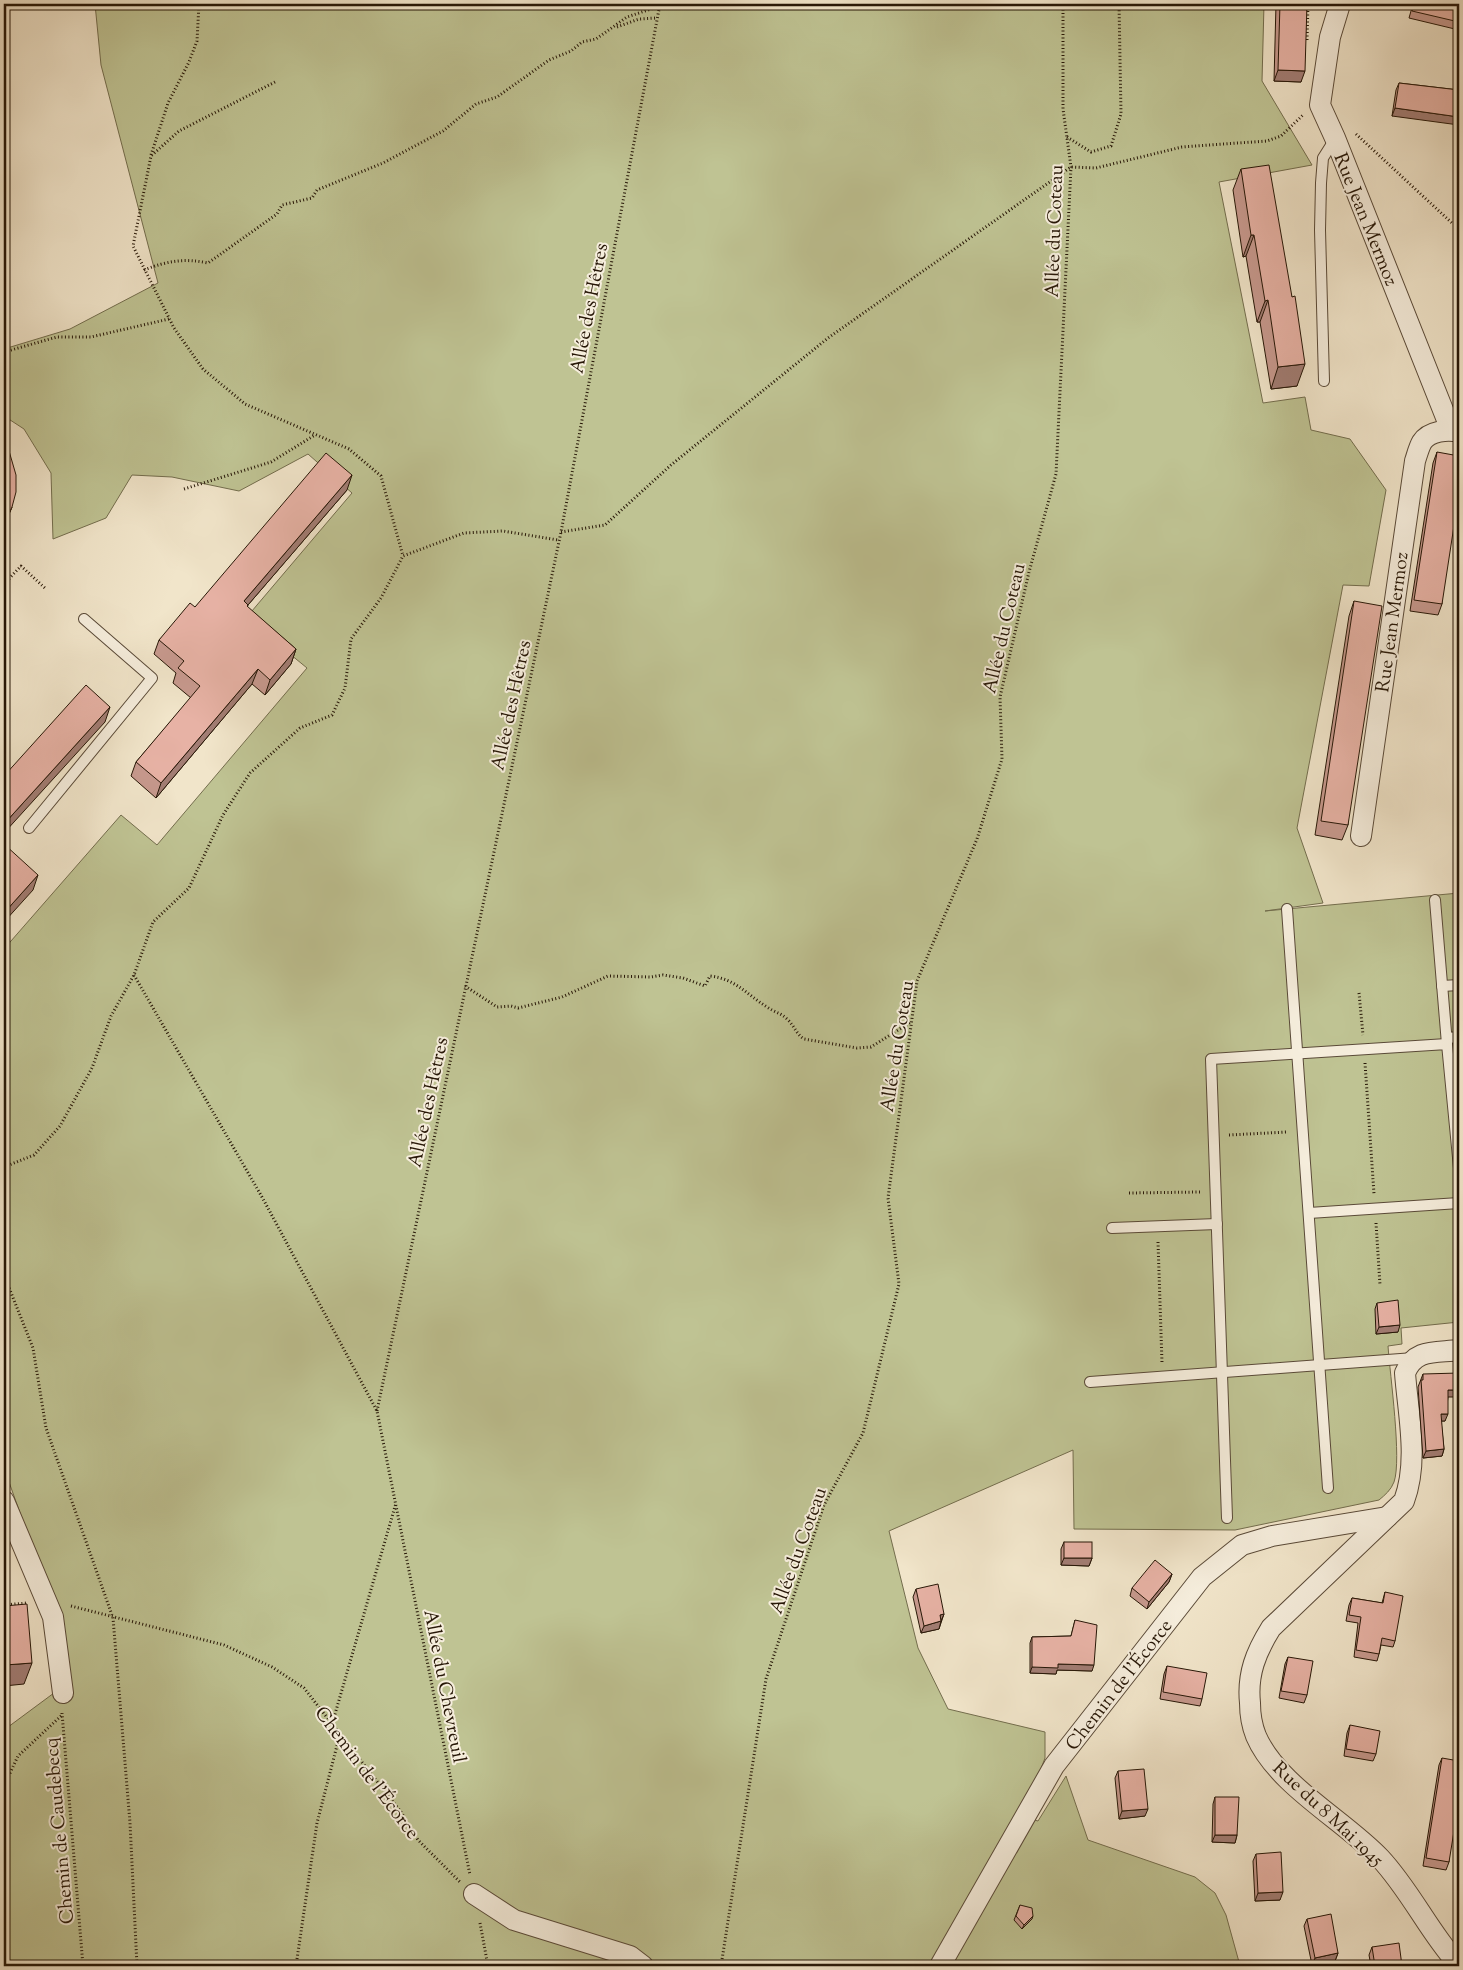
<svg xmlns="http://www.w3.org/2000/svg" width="1463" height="1970" viewBox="0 0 1463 1970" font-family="'Sorts Mill Goudy',serif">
<rect width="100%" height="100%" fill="#f1e5ca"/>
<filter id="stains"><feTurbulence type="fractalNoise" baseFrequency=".004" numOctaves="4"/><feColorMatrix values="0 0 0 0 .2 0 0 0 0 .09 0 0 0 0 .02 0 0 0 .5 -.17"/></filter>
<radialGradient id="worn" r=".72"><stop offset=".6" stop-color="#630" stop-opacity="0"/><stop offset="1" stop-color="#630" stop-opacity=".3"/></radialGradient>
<path fill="#bfc393" stroke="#736d4d" d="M 95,4 L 1264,4 L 1262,81 L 1312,165 L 1219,182 L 1263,403 L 1305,397 L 1311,430 L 1350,439 L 1386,490 L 1369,586 L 1343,585 L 1297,828 L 1323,903 L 1265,911 L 1459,893 L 1459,1322 L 1401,1328 L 1402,1344 L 1388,1346 C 1390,1375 1402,1460 1394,1482 C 1391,1490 1385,1495 1379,1500 L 1235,1530 L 1074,1529 L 1073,1450 L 889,1531 L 918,1648 L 948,1709 L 1045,1732 L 1045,1758 L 1023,1817 L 1038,1821 L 1066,1776 L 1088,1840 L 1195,1877 L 1215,1893 L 1226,1915 L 1239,1962 L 1246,1966 L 4,1966 L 4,1730 L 58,1690 L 35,1555 L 4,1468 L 4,949 L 121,815 L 157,845 L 307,668 L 246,618 L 352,493 L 308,454 L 239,491 L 172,477 L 132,475 L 106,518 L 53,539 L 51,473 L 24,429 L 4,416 L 4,349 L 70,329 L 158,283 L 101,65 Z"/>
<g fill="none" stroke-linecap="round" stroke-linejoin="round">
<g stroke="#5a4a38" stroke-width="12">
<g id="service">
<path d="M 1324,381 L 1320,230 L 1321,183 L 1323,158 L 1335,139"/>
<path d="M 29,828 L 152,678 L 84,619"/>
<path d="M 1435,900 L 1447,1044"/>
<path d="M 1287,909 L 1328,1488"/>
<path d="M 1442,986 L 1459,985"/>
<path d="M 1447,1038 L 1459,1037"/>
<path d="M 1309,1213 L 1459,1203"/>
<path d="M 1112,1228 L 1217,1224"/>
<path d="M 1090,1382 L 1414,1358"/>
<path d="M 1227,1518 L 1211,1059 L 1447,1044 L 1459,1168"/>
</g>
</g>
<g stroke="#5a4a38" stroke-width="22">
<g id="minor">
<path d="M 1340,4 L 1330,37 L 1320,105 L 1335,138 L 1451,430"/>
<path d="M 1361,836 L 1415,461 C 1417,455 1419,447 1422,442 C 1429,431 1448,429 1459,432"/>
<path d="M 1459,1350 C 1436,1353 1415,1348 1405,1373 C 1408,1414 1419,1461 1404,1501 L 1271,1628 C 1256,1652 1247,1674 1250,1703 C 1250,1713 1252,1726 1256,1736 C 1277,1785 1344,1820 1380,1858 C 1411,1891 1430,1934 1459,1965"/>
<path d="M 4,1501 L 53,1617 L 63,1693"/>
<path d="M 474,1894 L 514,1920 L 630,1956 L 643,1966"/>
<path d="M 940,1966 L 1054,1766 L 1202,1577 L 1242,1545 L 1272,1536 L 1387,1517"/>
</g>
</g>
<g stroke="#271707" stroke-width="3" stroke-dasharray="1 2.5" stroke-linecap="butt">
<path d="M 617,27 L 639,19 L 657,18"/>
<path d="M 1307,40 L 1308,4"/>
<path d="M 275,82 L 179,131 L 151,156 L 133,246 L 174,328 L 203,369 L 245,404 L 349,449 L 381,476 L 403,556"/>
<path d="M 1356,134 L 1453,224 L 1459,226"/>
<path d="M 1067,137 L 1091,152 L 1111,146 L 1121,114 L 1119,4"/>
<path d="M 151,155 L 168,103 L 189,62 L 197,41 L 199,4"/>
<path d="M 144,270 C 167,261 184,258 208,263 L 277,214 L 282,205 L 312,198 L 317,190 L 383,163 L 443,131 L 476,104 L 497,97 L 549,60 L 571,51 L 582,42 L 596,39 L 627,17 L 654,8 L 658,4"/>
<path d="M 4,352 L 57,337 L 91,337 L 169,319"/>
<path d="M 184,489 L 271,462 L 315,435"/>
<path d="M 561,532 L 605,525 L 671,465 L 828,338 L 1071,167 L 1096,168 L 1182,147 L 1267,141 L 1281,136 L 1303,115"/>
<path d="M 4,584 L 21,566 L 46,589"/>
<path d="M 134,975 L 262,1197 L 377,1411 L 470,1875"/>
<path d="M 465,986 L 497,1007 L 511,1006 L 518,1008 L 562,997 L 608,976 L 651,977 L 663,975 L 683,978 L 705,986 L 710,976 C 736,979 746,994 767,1007 C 774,1012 781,1013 787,1019 C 794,1025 796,1034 804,1039 L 857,1048 L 871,1047 L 911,1022"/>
<path d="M 1359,993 L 1363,1035"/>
<path d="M 1365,1063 L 1374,1194"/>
<path d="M 1229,1135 L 1287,1132"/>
<path d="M 4,1167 L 34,1155 L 60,1126 L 92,1068 L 111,1016 L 134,975 L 153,922 L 189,888 L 223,815 L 250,773 L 300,728 L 332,715 L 345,688 L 351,639 L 381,598 L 403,556 L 464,533 L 503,531 L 558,540"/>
<path d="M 1129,1193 L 1200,1192"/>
<path d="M 1376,1223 L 1380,1285"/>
<path d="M 1158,1242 L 1162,1363"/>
<path d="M 4,1275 L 33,1348 L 46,1428 L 113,1618 L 130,1823 L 137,1966"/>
<path d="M 377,1411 L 561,532 L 660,4"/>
<path d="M 4,1605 L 27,1603"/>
<path d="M 71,1606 L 224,1645 L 272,1667 L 304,1688 L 401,1812 L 418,1840 L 460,1882"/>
<path d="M 62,1713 L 83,1966"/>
<path d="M 333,1721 L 396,1503"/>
<path d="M 4,1786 L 18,1756 L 62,1715"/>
<path d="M 480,1923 L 488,1966"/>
<path d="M 296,1966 L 317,1823 L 340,1734"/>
<path d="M 721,1966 L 766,1679 L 824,1505 L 863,1433 L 899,1284 L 888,1198 L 917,981 L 977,839 L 1002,759 L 1000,697 L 1029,572 L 1056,474 L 1071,167 L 1063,109 L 1063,4"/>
</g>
<use href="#service" stroke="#f6eedd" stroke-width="10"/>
<use href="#minor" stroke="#f6eedd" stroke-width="20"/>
</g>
<g fill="#c7998e" stroke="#271707">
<path d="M 1276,4 L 1307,4 L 1301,82 L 1274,81 Z"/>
<path d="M 1413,4 L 1459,4 L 1459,30 L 1409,18 Z"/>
<path d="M 1399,83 L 1459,90 L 1392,116 L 1396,90 Z"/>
<path d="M 1241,169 L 1292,297 L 1297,386 L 1271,389 L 1260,322 L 1257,322 L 1246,256 L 1243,257 L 1233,190 Z"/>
<path d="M 1437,452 L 1442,604 L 1438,615 L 1410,611 L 1433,463 Z"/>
<path d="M 347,490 L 248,605 L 247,607 L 296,649 L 291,664 L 265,695 L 252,684 L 156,798 L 131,776 L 136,762 L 191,698 L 173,683 L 176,673 L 154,654 L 159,640 L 195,607 Z"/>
<path d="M 1354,601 L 1348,825 L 1342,840 L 1315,835 L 1349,616 Z"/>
<path d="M 1377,1303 L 1398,1332 L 1376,1334 L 1375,1309 Z"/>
<path d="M 1423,1374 L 1448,1397 L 1445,1421 L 1441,1421 L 1444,1449 L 1442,1456 L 1423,1458 L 1418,1387 Z"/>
<path d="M 1064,1542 L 1092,1558 L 1089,1566 L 1061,1565 L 1061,1549 Z"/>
<path d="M 1172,1574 L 1169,1582 L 1147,1609 L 1130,1596 L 1132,1588 Z"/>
<path d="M 916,1589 L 944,1614 L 939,1629 L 921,1633 L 913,1597 Z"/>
<path d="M 1385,1592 L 1395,1641 L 1393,1647 L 1381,1645 L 1379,1654 L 1377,1661 L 1354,1657 L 1358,1623 L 1346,1621 L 1349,1605 L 1352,1598 L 1382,1603 Z"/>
<path d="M 1075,1620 L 1092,1671 L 1057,1670 L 1056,1674 L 1030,1673 L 1030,1643 L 1032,1637 L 1071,1636 Z"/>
<path d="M 1288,1657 L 1307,1695 L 1304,1703 L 1279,1698 L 1285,1664 Z"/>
<path d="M 1167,1666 L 1202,1699 L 1200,1706 L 1160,1699 L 1164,1674 Z"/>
<path d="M 1350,1725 L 1376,1754 L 1373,1761 L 1344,1756 L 1347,1733 Z"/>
<path d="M 1442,1758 L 1449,1862 L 1446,1870 L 1423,1866 L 1439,1765 Z"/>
<path d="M 1118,1771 L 1145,1816 L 1119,1819 L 1115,1778 Z"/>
<path d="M 1215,1797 L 1237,1835 L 1235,1843 L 1212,1842 L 1213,1804 Z"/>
<path d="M 1256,1854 L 1280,1900 L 1255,1901 L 1253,1861 Z"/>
<path d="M 1020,1905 L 1032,1919 L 1022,1929 L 1014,1920 Z"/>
<path d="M 1307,1919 L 1338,1953 L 1335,1961 L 1312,1965 L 1304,1926 Z"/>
<path d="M 1372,1947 L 1402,1966 L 1371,1966 L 1369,1955 Z"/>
</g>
<g fill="#a27d74" stroke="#271707">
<path d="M 1278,70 L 1305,71 L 1301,82 L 1274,81 Z"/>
<path d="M 1395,108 L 1459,117 L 1459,125 L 1392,116 Z"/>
<path d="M 1251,235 L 1254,235 L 1246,256 L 1243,257 Z"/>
<path d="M 1268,300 L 1260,322 L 1257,322 L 1265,301 Z"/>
<path d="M 1305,364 L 1297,386 L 1271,389 L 1278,367 Z"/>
<path d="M 352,475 L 347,490 L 248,605 L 243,619 L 244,601 Z"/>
<path d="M 12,507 L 6,522 L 4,528 L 4,524 Z"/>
<path d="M 296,649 L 291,664 L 265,695 L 270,680 Z"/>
<path d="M 258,669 L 252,684 L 156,798 L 161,783 Z"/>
<path d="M 110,707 L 105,722 L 4,833 L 4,824 Z"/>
<path d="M 38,875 L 33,890 L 4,922 L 4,913 Z"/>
<path d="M 1400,1325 L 1398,1332 L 1376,1334 L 1379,1327 Z"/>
<path d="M 1448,1390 L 1459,1390 L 1459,1397 L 1445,1397 Z"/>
<path d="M 1441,1414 L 1448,1414 L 1445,1421 L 1438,1421 Z"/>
<path d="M 1444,1449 L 1442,1456 L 1423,1458 L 1426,1451 Z"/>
<path d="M 1064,1558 L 1092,1558 L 1089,1566 L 1061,1565 Z"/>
<path d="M 1172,1574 L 1169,1582 L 1147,1609 L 1149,1602 Z"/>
<path d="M 944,1614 L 941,1621 L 940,1615 Z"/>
<path d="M 941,1621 L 939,1629 L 921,1633 L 924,1626 Z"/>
<path d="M 32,1663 L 24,1684 L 4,1686 L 4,1669 L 5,1665 Z"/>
<path d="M 1058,1664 L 1094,1665 L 1092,1671 L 1057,1670 L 1056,1674 L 1030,1673 L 1032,1667 Z"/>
<path d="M 1148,1809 L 1145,1816 L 1119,1819 L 1122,1811 Z"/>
<path d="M 1215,1835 L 1237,1835 L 1235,1843 L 1212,1842 Z"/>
<path d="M 1283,1892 L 1280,1900 L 1255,1901 L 1258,1893 Z"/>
<path d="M 1033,1916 L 1032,1919 L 1022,1929 L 1024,1925 Z"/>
<path d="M 1338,1953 L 1335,1961 L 1312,1965 L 1315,1958 Z"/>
</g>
<g fill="#e7b2a5" stroke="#271707">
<path d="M 1280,4 L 1307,4 L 1305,71 L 1278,70 Z"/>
<path d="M 1414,4 L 1459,4 L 1459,22 L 1412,11 Z"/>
<path d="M 1399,83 L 1459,90 L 1459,117 L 1395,108 Z"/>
<path d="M 1269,165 L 1292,297 L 1295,296 L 1305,364 L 1278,367 L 1268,300 L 1265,301 L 1254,235 L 1251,235 L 1241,169 Z"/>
<path d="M 4,439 L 7,444 L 16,475 L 16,492 L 12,507 L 4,524 Z"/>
<path d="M 1437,452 L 1459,456 L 1459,493 L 1442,604 L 1414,600 Z"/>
<path d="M 326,453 L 352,475 L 244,601 L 248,605 L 247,606 L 296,649 L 270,680 L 258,669 L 161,783 L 136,762 L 200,686 L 178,668 L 184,661 L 159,640 L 190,603 L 195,607 Z"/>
<path d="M 1354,601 L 1382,606 L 1348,825 L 1321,821 Z"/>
<path d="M 86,685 L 110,707 L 4,824 L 4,776 Z"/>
<path d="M 4,844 L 38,875 L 4,913 Z"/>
<path d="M 1398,1300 L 1400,1325 L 1379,1327 L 1377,1303 Z"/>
<path d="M 1459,1373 L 1459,1390 L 1448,1390 L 1448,1414 L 1441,1414 L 1444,1449 L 1426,1451 L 1421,1380 L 1423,1380 L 1423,1374 Z"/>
<rect x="1064" y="1542" width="28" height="16"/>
<path d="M 1155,1560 L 1172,1574 L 1149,1602 L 1132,1588 Z"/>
<path d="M 938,1584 L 944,1614 L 940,1615 L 941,1621 L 924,1626 L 916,1589 Z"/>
<path d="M 1385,1592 L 1403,1596 L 1395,1641 L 1382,1638 L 1379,1654 L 1356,1650 L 1361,1617 L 1349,1615 L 1352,1598 L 1383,1603 Z"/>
<path d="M 27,1604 L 32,1663 L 5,1665 L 4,1654 L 4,1606 Z"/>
<path d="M 1075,1620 L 1097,1625 L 1094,1665 L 1058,1664 L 1058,1668 L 1032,1667 L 1032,1637 L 1071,1636 Z"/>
<path d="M 1288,1657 L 1313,1661 L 1307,1695 L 1281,1691 Z"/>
<path d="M 1167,1666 L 1207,1673 L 1202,1699 L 1163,1692 Z"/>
<path d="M 1350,1725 L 1380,1731 L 1376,1754 L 1346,1749 Z"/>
<path d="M 1442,1758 L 1459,1761 L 1459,1800 L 1449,1862 L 1426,1858 Z"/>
<path d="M 1144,1769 L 1148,1809 L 1122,1811 L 1118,1771 Z"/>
<path d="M 1215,1797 L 1239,1797 L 1237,1835 L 1215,1835 Z"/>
<path d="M 1281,1852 L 1283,1892 L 1258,1893 L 1256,1854 Z"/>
<path d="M 1020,1905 L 1032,1908 L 1033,1916 L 1024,1925 L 1016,1916 Z"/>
<path d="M 1331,1914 L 1338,1953 L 1315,1958 L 1307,1919 Z"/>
<path d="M 1399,1943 L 1402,1966 L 1375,1966 L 1372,1947 Z"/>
</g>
<g text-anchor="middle" stroke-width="4" stroke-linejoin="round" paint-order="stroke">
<g font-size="19" fill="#271707" stroke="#f6eedd">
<text transform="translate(1367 219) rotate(68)" y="7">Rue Jean Mermoz</text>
<text transform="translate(1053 231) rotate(-88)" y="7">Allée du Coteau</text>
<text transform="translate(588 308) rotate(-79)" y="7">Allée des Hêtres</text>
<text transform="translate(1391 622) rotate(-82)" y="7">Rue Jean Mermoz</text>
<text transform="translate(1003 628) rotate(-77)" y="7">Allée du Coteau</text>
<text transform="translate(510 705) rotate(-78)" y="7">Allée des Hêtres</text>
<text transform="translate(896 1046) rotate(-81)" y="7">Allée du Coteau</text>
<text transform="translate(427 1102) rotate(-78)" y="7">Allée des Hêtres</text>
<text transform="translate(797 1550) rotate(-70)" y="7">Allée du Coteau</text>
<text transform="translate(1118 1684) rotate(-52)" y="7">Chemin de l'Écorce</text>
<text transform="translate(446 1686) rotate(79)" y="7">Allée du Chevreuil</text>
<text transform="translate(368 1772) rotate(53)" y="7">Chemin de l'Écorce</text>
<text transform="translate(1329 1813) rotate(43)" y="7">Rue du 8 Mai 1945</text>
<text transform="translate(58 1831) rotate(-95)" y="7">Chemin de Caudebecq</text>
</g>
</g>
<rect width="1463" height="1970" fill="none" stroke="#f1e5ca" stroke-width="20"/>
<rect x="5" y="5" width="1453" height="1960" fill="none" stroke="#271707" stroke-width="2.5"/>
<rect x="10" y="10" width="1443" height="1950" fill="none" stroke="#271707"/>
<rect width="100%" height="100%" filter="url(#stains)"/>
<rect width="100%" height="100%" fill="url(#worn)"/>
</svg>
